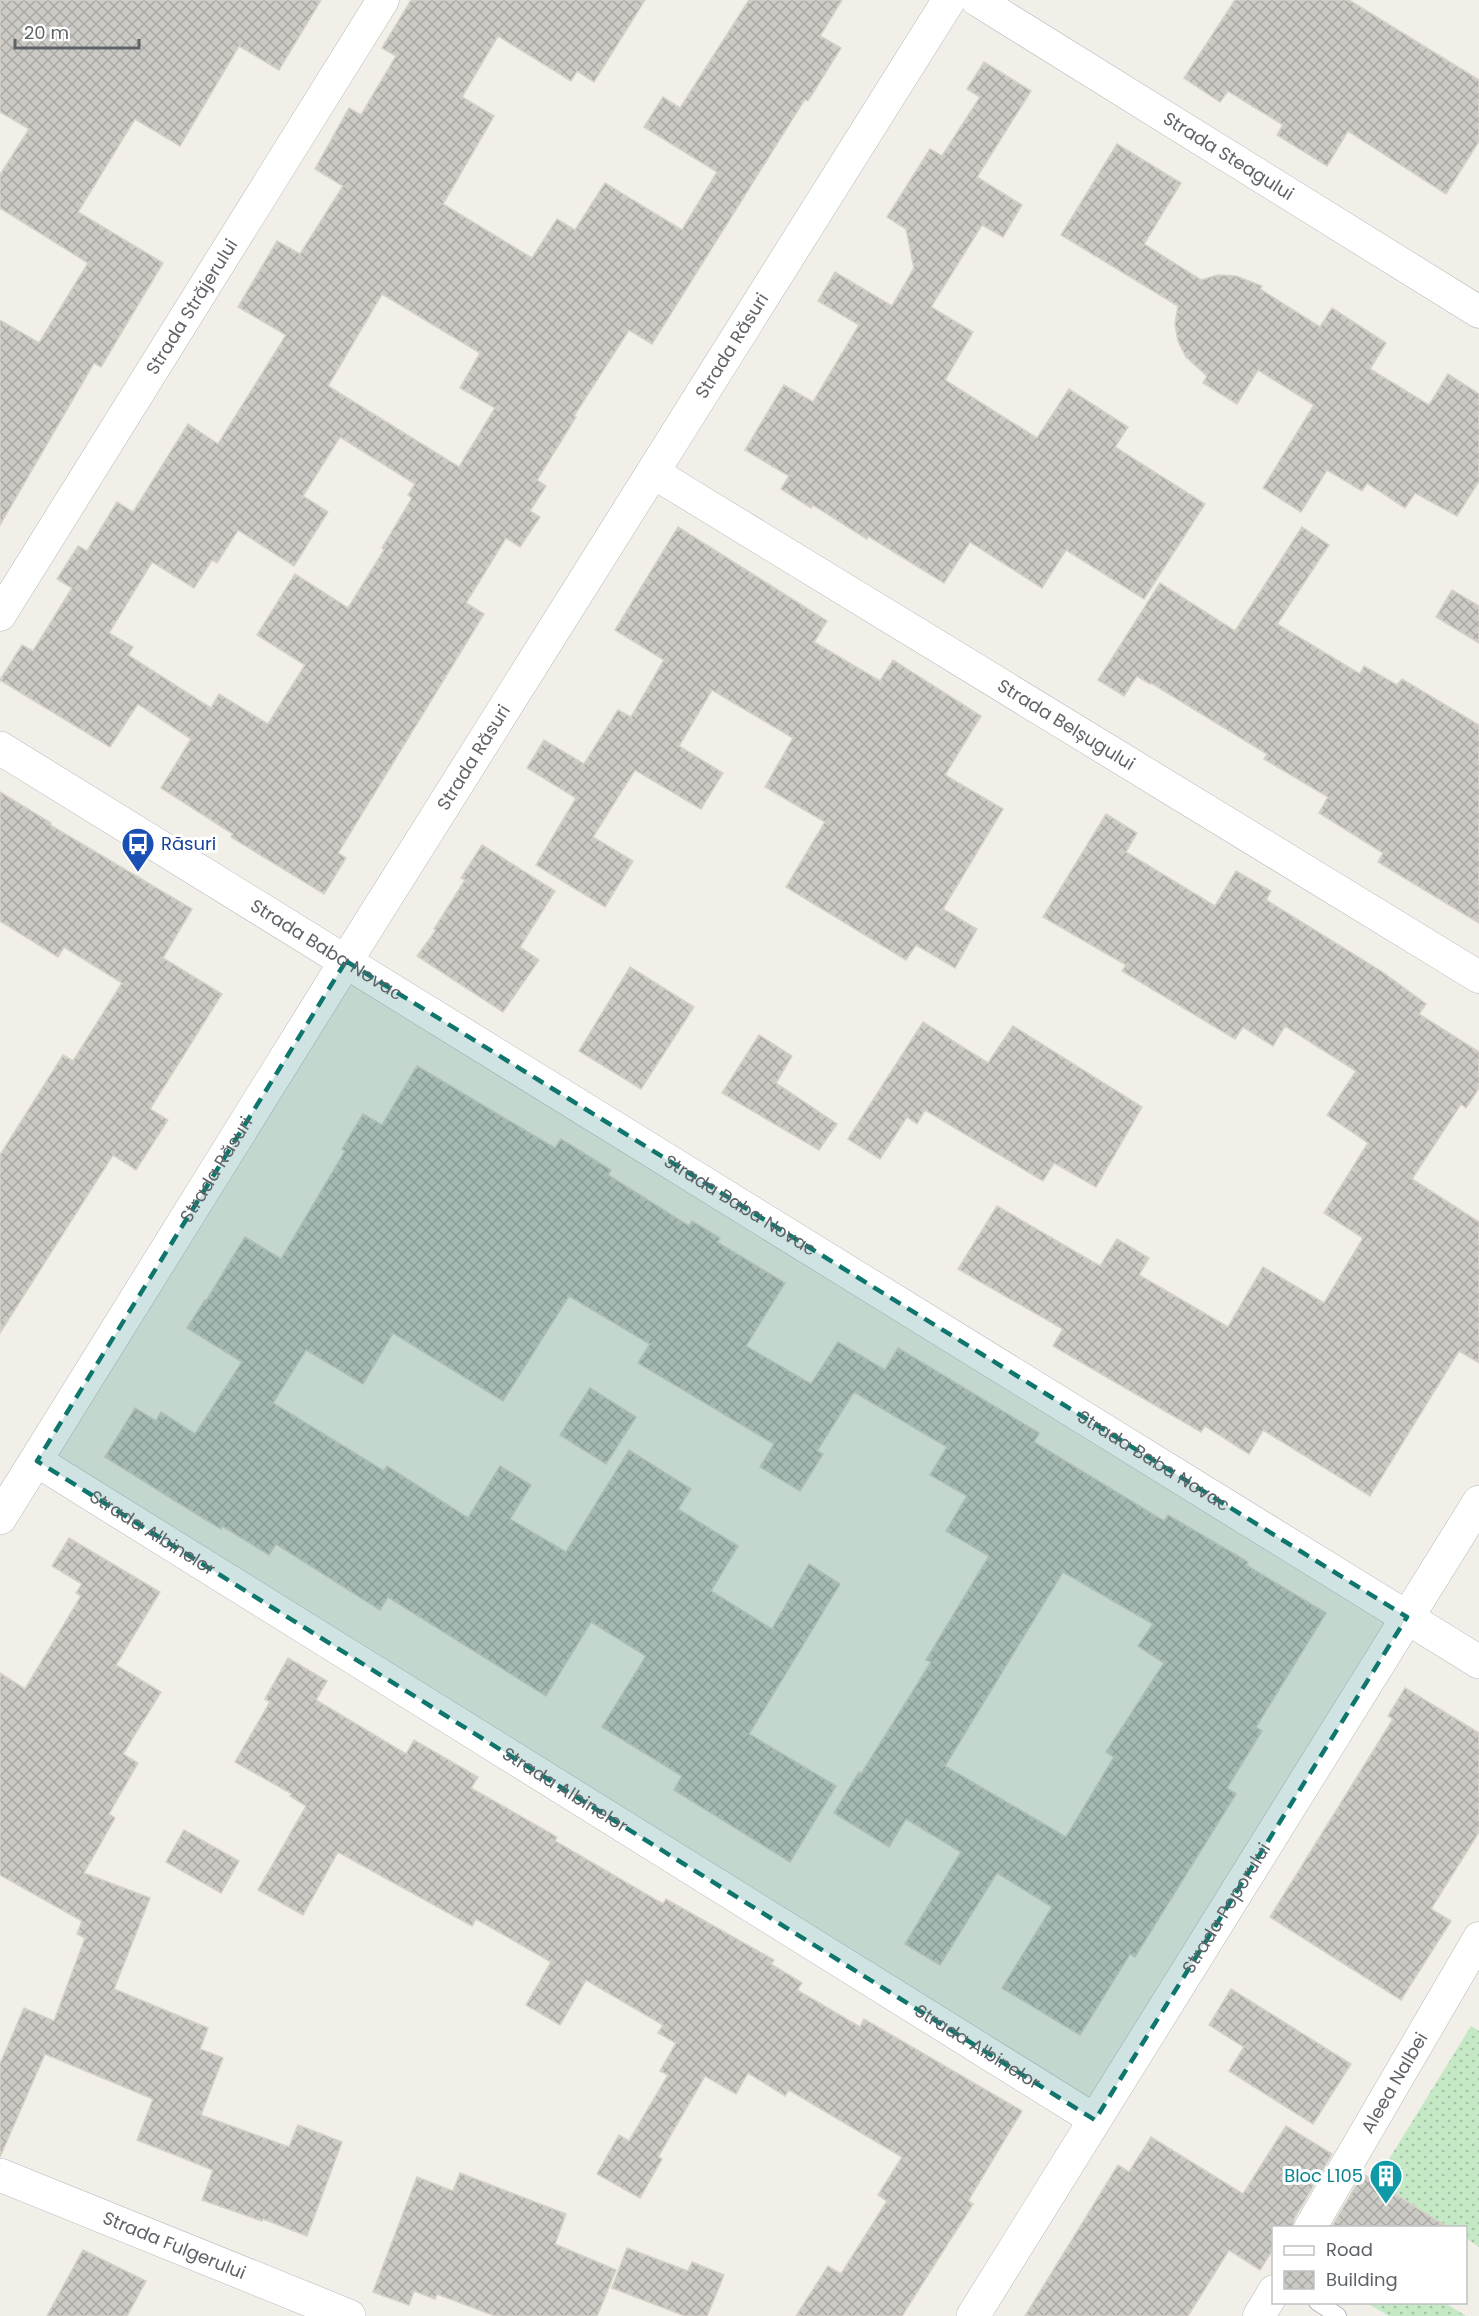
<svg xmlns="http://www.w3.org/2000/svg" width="1479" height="2316" viewBox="0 0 1479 2316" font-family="Poppins,sans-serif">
<defs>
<pattern id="garden-dots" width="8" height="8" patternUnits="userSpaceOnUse" patternTransform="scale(1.5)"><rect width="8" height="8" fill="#c5e8c5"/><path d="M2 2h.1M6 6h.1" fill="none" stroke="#a3c0a4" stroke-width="1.8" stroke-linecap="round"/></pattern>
<pattern id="building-cross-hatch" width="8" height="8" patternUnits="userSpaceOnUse" patternTransform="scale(1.5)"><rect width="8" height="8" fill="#cccac5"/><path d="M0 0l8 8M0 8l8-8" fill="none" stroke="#a9a8a4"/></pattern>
</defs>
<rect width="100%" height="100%" fill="#f1efe8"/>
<g fill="url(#garden-dots)">
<path d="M 1471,2026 L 1479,2031 L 1479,2247 L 1466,2238 L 1466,2228 L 1449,2227 L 1375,2182 Z"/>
<path d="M 1367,2303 L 1445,2303 L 1466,2316 L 1389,2316 Z"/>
</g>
<g fill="url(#building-cross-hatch)" stroke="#d6d1c6" stroke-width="1.5" fill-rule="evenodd">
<path d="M 0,0 L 321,0 L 279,70 L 239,46 L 180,146 L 135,119 L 78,212 L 163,263 L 101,367 L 94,363 L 0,525 L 0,320 L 39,343 L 88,263 L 0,208 L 0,175 L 29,129 L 0,112 Z"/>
<path d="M 411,0 L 645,0 L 594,82 L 577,71 L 571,81 L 498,36 L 462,97 L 494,116 L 443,204 L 532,258 L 557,219 L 575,230 L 605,183 L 682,230 L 717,172 L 644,127 L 663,97 L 680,108 L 749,0 L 842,0 L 820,36 L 841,48 L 808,101 L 805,99 L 652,344 L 629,330 L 574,416 L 576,417 L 537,480 L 546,486 L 530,511 L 540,517 L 520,547 L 506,538 L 466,603 L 484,614 L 338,853 L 346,858 L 324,894 L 231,837 L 233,834 L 161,788 L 191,739 L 138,704 L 110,747 L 0,680 L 22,645 L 33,651 L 72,588 L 57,579 L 78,546 L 87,551 L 117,502 L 133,512 L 188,424 L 218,444 L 286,335 L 238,307 L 277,241 L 300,254 L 343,186 L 315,169 L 349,108 L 361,115 L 396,56 L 382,48 ZM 382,294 L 480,353 L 460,388 L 495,408 L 459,467 L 328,386 ZM 340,437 L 415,484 L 408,495 L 412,498 L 382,548 L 384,550 L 348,608 L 295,574 L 257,635 L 305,665 L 268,724 L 219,694 L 211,708 L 128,655 L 133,647 L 109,633 L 152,562 L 194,588 L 212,560 L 217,563 L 238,530 L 294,566 L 328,512 L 303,496 Z"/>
<path d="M 1235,0 L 1349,0 L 1479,80 L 1479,141 L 1446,194 L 1348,131 L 1327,166 L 1277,135 L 1283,125 L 1228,91 L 1220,102 L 1184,78 Z"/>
<path d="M 984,62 L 1031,91 L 977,177 L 1022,205 L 1003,237 L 982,225 L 931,307 L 973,332 L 945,380 L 1037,438 L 1069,389 L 1128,427 L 1115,447 L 1205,504 L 1144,599 L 1066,550 L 1042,588 L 970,542 L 944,583 L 868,536 L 867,539 L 813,505 L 811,508 L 781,489 L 789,476 L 745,450 L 784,385 L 813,402 L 859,325 L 818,301 L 835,272 L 892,306 L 914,268 L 906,229 L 887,217 L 930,149 L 942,156 L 980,97 L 967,89 Z"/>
<path d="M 1117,144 L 1181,183 L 1144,244 L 1201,280 L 1218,275 L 1236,276 L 1262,286 L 1260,289 L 1320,327 L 1332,308 L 1386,343 L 1370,369 L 1429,405 L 1448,374 L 1479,394 L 1479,481 L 1457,516 L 1415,493 L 1405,508 L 1367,483 L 1362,491 L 1327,470 L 1301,512 L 1263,488 L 1314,405 L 1258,370 L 1237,404 L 1203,383 L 1207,376 L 1186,357 L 1178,341 L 1175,324 L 1178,306 L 1061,235 Z"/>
<path d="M 678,527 L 827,621 L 814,642 L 880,681 L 893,660 L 981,716 L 945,775 L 1003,809 L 943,909 L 977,929 L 955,968 L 916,945 L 906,960 L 786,887 L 825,822 L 765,787 L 793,738 L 712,690 L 679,746 L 723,773 L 701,809 L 635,770 L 593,837 L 633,861 L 605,907 L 536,865 L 576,798 L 527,768 L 544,740 L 584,764 L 618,710 L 631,717 L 664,660 L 615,630 Z"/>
<path d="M 1302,527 L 1329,545 L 1277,624 L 1360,674 L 1364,666 L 1397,685 L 1402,679 L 1479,725 L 1479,923 L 1378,862 L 1383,853 L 1319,813 L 1328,797 L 1264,759 L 1267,754 L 1151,683 L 1150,684 L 1137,676 L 1124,696 L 1098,680 L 1160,583 L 1235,631 Z"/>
<path d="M 1452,590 L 1479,606 L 1479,643 L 1436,617 Z"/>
<path d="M 0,792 L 51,823 L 50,825 L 192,909 L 163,958 L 222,994 L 150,1109 L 168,1120 L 136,1170 L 113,1155 L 0,1333 L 0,1155 L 63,1055 L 73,1061 L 122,983 L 64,947 L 58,957 L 0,921 Z"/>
<path d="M 1106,814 L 1137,833 L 1126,852 L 1215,906 L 1236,871 L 1271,891 L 1266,900 L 1381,971 L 1426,1004 L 1419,1014 L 1479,1052 L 1479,1088 L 1466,1108 L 1461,1104 L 1412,1179 L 1479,1222 L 1479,1363 L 1459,1351 L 1370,1496 L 1263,1430 L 1249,1454 L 1205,1426 L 1201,1432 L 1053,1346 L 1063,1329 L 958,1269 L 997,1206 L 1100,1266 L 1117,1239 L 1149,1258 L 1139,1275 L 1228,1327 L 1263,1267 L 1324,1303 L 1363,1238 L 1324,1213 L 1368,1143 L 1327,1115 L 1356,1071 L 1285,1026 L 1273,1046 L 1243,1027 L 1235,1039 L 1122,971 L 1126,965 L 1043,917 Z"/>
<path d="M 482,845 L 555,891 L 520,947 L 539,960 L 503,1012 L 417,956 L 436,930 L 434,929 L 465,880 L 461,878 Z"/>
<path d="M 630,967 L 694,1007 L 641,1089 L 579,1051 Z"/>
<path d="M 923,1022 L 988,1063 L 1013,1026 L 1142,1107 L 1096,1187 L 1054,1163 L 1043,1181 L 925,1110 L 917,1124 L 907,1117 L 880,1159 L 848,1139 Z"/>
<path d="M 759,1035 L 792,1056 L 776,1083 L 837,1124 L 819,1150 L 722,1093 Z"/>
<path d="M 417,1066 L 555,1148 L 561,1139 L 611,1170 L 608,1175 L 689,1226 L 692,1221 L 720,1238 L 717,1242 L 785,1283 L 746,1346 L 811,1384 L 838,1342 L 885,1370 L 898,1348 L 1039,1433 L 1034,1442 L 1164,1521 L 1168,1515 L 1219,1545 L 1248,1562 L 1246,1565 L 1326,1613 L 1256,1727 L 1262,1731 L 1227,1788 L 1236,1794 L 1135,1957 L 1130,1954 L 1080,2035 L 1002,1988 L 1052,1907 L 997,1873 L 940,1965 L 905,1944 L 961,1852 L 906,1819 L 889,1847 L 834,1813 L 859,1772 L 861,1774 L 931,1662 L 926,1660 L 989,1556 L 946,1531 L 967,1496 L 930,1475 L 947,1447 L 854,1392 L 817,1451 L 823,1454 L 800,1491 L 760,1467 L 774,1444 L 638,1363 L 650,1344 L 569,1296 L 503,1401 L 393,1333 L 363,1384 L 306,1350 L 273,1403 L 384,1471 L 387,1466 L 468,1518 L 500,1466 L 531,1485 L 510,1519 L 566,1552 L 629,1450 L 691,1489 L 678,1509 L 738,1546 L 711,1591 L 772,1629 L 809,1564 L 840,1584 L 749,1734 L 836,1786 L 790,1862 L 674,1790 L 682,1776 L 602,1727 L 646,1656 L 591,1622 L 546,1696 L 388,1597 L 380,1610 L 276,1544 L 269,1555 L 222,1526 L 221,1529 L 185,1507 L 105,1457 L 135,1408 L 156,1421 L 161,1412 L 195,1434 L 242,1362 L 187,1328 L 205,1300 L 206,1301 L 245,1237 L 281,1259 L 345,1151 L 342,1149 L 363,1114 L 382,1125 ZM 1063,1572 L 1153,1624 L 1138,1646 L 1164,1663 L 1106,1752 L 1114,1757 L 1066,1837 L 945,1766 Z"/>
<path d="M 590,1388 L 636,1417 L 606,1464 L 560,1435 Z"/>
<path d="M 69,1538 L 160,1592 L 116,1665 L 161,1692 L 123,1754 L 138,1763 L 109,1814 L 115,1818 L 84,1873 L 150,1898 L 114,1989 L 208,2028 L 200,2049 L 223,2058 L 201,2115 L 289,2147 L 298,2125 L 342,2142 L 307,2236 L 263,2219 L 262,2221 L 202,2200 L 213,2170 L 137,2140 L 153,2099 L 45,2054 L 0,2157 L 0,2064 L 24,2008 L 54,2021 L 85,1938 L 77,1934 L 82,1921 L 0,1875 L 0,1673 L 25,1689 L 81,1596 L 76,1593 L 82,1584 L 52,1566 Z"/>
<path d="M 288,1658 L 327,1681 L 316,1700 L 406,1754 L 414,1740 L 478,1777 L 471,1788 L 557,1837 L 555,1841 L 663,1904 L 666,1899 L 774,1960 L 771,1964 L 802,1983 L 797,1990 L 860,2027 L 864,2019 L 1022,2111 L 968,2201 L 973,2204 L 902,2316 L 796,2316 L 828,2266 L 841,2274 L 887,2201 L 878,2195 L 902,2157 L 789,2090 L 785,2096 L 748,2073 L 736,2094 L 705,2076 L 658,2157 L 662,2159 L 640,2198 L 597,2174 L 619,2135 L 629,2141 L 668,2075 L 660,2071 L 676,2043 L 658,2033 L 663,2025 L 586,1980 L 560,2025 L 526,2005 L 551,1962 L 476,1919 L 472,1926 L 338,1852 L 303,1915 L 258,1890 L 306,1806 L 290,1796 L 292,1794 L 235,1762 L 270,1702 L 265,1699 Z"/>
<path d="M 1405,1688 L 1479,1733 L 1479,1832 L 1431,1909 L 1451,1921 L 1401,2000 L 1270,1917 L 1393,1719 L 1388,1716 Z"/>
<path d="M 184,1830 L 239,1861 L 221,1893 L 166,1862 Z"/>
<path d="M 1231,1989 L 1351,2064 L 1313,2124 L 1229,2071 L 1244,2047 L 1209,2025 Z"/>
<path d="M 1286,2126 L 1332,2154 L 1294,2219 L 1292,2228 L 1274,2228 L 1274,2248 L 1260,2270 L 1229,2250 L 1188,2316 L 1025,2316 L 1118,2165 L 1129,2172 L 1151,2137 L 1243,2194 Z"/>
<path d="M 460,2173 L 566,2214 L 555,2244 L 616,2270 L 597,2316 L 495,2316 L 437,2294 L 435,2299 L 414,2291 L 409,2305 L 373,2292 L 417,2177 L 453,2191 Z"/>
<path d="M 1363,2174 L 1449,2228 L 1331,2228 Z"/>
<path d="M 627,2248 L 688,2271 L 692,2262 L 724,2275 L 707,2316 L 685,2316 L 612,2288 Z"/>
<path d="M 83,2250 L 146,2281 L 127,2316 L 47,2316 Z"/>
</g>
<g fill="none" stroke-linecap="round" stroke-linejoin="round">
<g stroke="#b5b8bc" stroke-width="18">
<path id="lane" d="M 1317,2302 L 1338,2316"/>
</g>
<g stroke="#b5b8bc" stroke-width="33">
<g id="street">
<path id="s1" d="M 977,0 L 1479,312"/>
<path id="s2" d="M 654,473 L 1479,977"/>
<path id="s3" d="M 0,615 L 383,0"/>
<path id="s4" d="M 37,1461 L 1095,2120"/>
<path id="s5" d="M 1310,2228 L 1479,1938"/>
<path d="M 1259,2316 L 1274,2291"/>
</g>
</g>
<g stroke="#b6babf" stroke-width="34">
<g id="secondary">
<path id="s6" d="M 0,748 L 1479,1662"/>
<path id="s7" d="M 0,1518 L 346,961 L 949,0"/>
<path id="s8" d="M 0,2175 L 349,2316"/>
<path id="s9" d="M 973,2316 L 1479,1502"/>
</g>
</g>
<use href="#lane" stroke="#fff" stroke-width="16"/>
<use href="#street" stroke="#fff" stroke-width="32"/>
<use href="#secondary" stroke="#fff" stroke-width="33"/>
</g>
<path fill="#0f766e" fill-opacity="0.2" stroke="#0f766e" stroke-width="4.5" stroke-dasharray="12 8" stroke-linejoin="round" d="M 346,961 L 1407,1617 L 1095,2120 L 37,1461 Z"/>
<defs>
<g id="bus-pin" transform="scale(1.725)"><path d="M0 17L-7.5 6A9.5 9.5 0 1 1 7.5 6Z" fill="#1a4fb4" stroke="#fff"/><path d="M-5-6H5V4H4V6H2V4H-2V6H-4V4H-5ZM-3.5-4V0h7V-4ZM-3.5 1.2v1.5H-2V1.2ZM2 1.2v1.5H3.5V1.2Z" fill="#fff"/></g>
<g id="building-pin" transform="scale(1.725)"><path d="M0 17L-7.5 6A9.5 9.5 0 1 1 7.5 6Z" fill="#0f9aa8" stroke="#fff"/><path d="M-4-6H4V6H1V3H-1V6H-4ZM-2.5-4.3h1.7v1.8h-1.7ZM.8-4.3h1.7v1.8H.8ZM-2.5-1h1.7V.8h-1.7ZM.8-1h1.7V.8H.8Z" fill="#fff"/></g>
</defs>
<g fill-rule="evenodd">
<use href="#bus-pin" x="138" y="844"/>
<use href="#building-pin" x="1386" y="2176"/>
</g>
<g text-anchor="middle" stroke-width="6" stroke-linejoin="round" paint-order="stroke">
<g font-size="18" fill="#5f6368" stroke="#fff">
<text dy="6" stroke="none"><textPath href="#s1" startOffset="296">Strada Steagului</textPath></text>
<text dy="6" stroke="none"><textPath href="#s3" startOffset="363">Strada Străjerului</textPath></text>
<text dy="6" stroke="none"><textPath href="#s7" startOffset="1382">Strada Răsuri</textPath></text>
<text dy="6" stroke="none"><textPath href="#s2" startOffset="483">Strada Belșugului</textPath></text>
<text dy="6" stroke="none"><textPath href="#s7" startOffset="896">Strada Răsuri</textPath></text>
<text dy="6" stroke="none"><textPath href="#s6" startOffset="384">Strada Baba Novac</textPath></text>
<text dy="6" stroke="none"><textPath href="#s7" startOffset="410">Strada Răsuri</textPath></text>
<text dy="6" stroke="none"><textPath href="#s6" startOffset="870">Strada Baba Novac</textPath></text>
<text dy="6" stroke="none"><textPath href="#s6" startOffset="1356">Strada Baba Novac</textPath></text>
<text dy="6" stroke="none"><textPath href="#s4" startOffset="136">Strada Albinelor</textPath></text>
<text dy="6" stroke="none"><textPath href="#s4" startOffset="622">Strada Albinelor</textPath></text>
<text dy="6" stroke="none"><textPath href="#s9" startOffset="480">Strada Poporului</textPath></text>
<text dy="6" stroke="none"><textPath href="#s4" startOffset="1108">Strada Albinelor</textPath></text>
<text dy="6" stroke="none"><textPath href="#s5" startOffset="168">Aleea Nalbei</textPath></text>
<text dy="6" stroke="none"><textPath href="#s8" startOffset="188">Strada Fulgerului</textPath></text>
</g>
<g font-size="18" fill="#164399" stroke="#fff" text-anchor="start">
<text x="161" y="850">Răsuri</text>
</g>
<g font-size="18" fill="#0d838f" stroke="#fff" text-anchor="end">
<text x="1363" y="2182">Bloc L105</text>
</g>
</g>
<rect x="1272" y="2226" width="195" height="78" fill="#ffffff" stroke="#bfc1c3" stroke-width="1.5"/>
<rect x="1284" y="2246" width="30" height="9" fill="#ffffff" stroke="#bfc1c3" stroke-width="1.5"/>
<text x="1326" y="2256" font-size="18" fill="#5f6368">Road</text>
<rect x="1284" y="2271" width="30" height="18" fill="url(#building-cross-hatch)" stroke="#bfc1c3" stroke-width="1.5"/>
<text x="1326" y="2286" font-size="18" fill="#5f6368">Building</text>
<path d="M15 39v9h124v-9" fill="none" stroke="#5f6368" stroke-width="3"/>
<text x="24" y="39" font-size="18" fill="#5f6368" stroke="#ffffff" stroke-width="4.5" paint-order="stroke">20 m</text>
</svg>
